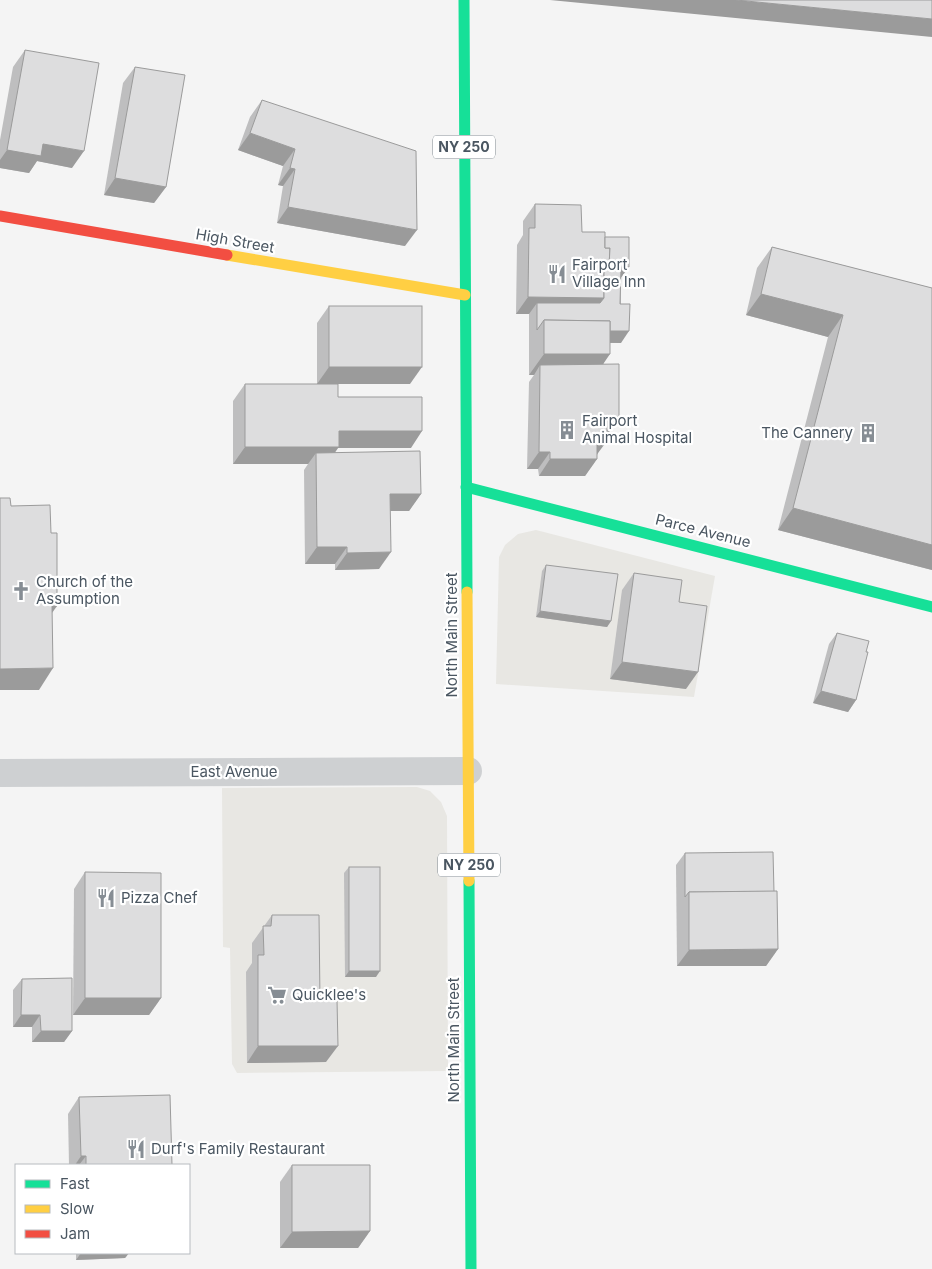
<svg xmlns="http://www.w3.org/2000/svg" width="932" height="1269" viewBox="0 0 932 1269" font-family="Inter,sans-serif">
<rect width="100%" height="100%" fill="#f4f4f4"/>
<g fill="#e8e7e3">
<path d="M 536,530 L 715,576 L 694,697 L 496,684 L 499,557 L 505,545 L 518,534 Z"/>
<path d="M 417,787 L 430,791 L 441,802 L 447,816 L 448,1071 L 237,1073 L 232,1064 L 230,948 L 223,947 L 222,788 Z"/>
</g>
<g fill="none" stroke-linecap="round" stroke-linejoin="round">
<path stroke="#ced0d2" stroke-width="28" d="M 0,773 L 468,771"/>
<g stroke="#16e098" stroke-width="11">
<path d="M 464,0 L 467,592"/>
<path d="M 466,487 L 932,607"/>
<path d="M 469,881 L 471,1269"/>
</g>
<g stroke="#ffcf43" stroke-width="11">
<path d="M 227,255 L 465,295"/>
<path d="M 467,592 L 469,881"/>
</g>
<path stroke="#f24e42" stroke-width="11" d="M 0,216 L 227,255"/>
</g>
<g fill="#bebebf">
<path d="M 25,50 L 72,168 L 37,161 L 29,173 L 0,168 L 0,140 L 13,67 Z"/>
<path d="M 135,67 L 166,187 L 154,203 L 104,195 L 123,83 Z"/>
<path d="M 262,100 L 405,246 L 277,223 L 283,186 L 278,185 L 283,166 L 238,150 L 250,117 Z"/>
<path d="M 535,204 L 582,232 L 605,237 L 621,279 L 621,343 L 610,343 L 603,365 L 619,417 L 608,434 L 607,434 L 597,455 L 597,459 L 585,476 L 539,476 L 538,469 L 527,469 L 529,382 L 534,375 L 529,375 L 529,314 L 516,314 L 517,245 L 523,235 L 523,221 Z"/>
<path d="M 772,247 L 932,288 L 932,570 L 778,530 L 828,337 L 746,315 L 757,268 Z"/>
<path d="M 329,306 L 410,384 L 338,384 L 338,397 L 411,448 L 338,448 L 335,452 L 421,494 L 409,511 L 390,511 L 379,569 L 335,570 L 335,564 L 305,564 L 304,470 L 308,464 L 233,464 L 233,401 L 245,384 L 317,384 L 317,323 Z"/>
<path d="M 546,565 L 611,621 L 607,627 L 536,617 L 542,571 Z"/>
<path d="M 634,573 L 679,602 L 686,689 L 610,679 L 622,590 Z"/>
<path d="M 837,633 L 856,700 L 848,712 L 813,703 L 829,644 Z"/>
<path d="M 685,853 L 774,892 L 778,949 L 766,966 L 677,966 L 676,865 Z"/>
<path d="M 349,867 L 376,977 L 345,977 L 344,873 Z"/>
<path d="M 85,872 L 161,998 L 149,1015 L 73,1015 L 74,889 Z"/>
<path d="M 272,915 L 320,1001 L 326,1062 L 247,1063 L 246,972 L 252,963 L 252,943 Z"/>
<path d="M 22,979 L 72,1031 L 64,1042 L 32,1042 L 32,1027 L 13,1027 L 13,990 Z"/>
<path d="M 79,1097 L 172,1165 L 69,1165 L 68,1114 Z"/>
<path d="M 292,1165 L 370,1231 L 358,1248 L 280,1248 L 280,1182 Z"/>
<path d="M 76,1253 L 129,1253 L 125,1258 L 76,1260 Z"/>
</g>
<g fill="#9b9b9b">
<path d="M 550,0 L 736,0 L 932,19 L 932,37 Z"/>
<path d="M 250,133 L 295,149 L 283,166 L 238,150 Z"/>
<path d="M 43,144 L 84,151 L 72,168 L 37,161 L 29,173 L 0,168 L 0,160 L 7,150 Z"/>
<path d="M 290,168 L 295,169 L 283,186 L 278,185 Z"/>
<path d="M 115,178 L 166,187 L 154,203 L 104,195 Z"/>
<path d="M 288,207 L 417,230 L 405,246 L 277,223 Z"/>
<path d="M 604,266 L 609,266 L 601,279 Z"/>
<path d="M 621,267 L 629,267 L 620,279 Z"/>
<path d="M 761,294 L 843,315 L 828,337 L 746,315 Z"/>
<path d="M 528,297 L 604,298 L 592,315 L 537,303 L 529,314 L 516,314 Z"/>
<path d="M 544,330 L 629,331 L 621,343 L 544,342 Z"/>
<path d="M 544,354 L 610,354 L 595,376 L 540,365 L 534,375 L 529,375 Z"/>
<path d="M 329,367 L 422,367 L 410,384 L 317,384 Z"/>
<path d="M 607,416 L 619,417 L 608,434 L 595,433 Z"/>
<path d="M 339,431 L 422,431 L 411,448 L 338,448 L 327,464 L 316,453 L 308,464 L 233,464 L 245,447 Z"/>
<path d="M 597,441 L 607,441 L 595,457 Z"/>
<path d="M 539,452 L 550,452 L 538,469 L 527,469 Z"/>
<path d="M 550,459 L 597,459 L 585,476 L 539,476 Z"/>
<path d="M 390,494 L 421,494 L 409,511 L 378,511 Z"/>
<path d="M 793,508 L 932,545 L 932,570 L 778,530 Z"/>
<path d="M 317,547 L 347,547 L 335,564 L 305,564 Z"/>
<path d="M 391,552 L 379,569 L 335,570 L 347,553 Z"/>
<path d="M 52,606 L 57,606 L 42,627 Z"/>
<path d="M 540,611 L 611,621 L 607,627 L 536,617 Z"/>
<path d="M 622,662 L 698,672 L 686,689 L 610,679 Z"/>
<path d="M 53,668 L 39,690 L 0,690 L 0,669 Z"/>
<path d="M 821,691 L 856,700 L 848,712 L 813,703 Z"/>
<path d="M 778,949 L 766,966 L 677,966 L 689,950 Z"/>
<path d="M 349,971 L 380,971 L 376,977 L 345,977 Z"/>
<path d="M 85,998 L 161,998 L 149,1015 L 73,1015 Z"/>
<path d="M 21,1015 L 40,1015 L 32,1027 L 13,1027 Z"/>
<path d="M 41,1031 L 72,1031 L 64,1042 L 32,1042 Z"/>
<path d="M 258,1046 L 338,1046 L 326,1062 L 247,1063 Z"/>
<path d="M 81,1156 L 86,1156 L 79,1165 L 75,1165 Z"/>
<path d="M 370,1231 L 358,1248 L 280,1248 L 292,1232 Z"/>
<path d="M 81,1253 L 129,1253 L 125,1258 L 76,1260 Z"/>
</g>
<g fill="#ddddde" stroke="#9b9b9b">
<path d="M 736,0 L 932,0 L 932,19 Z"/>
<path d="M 25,50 L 99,63 L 84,151 L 43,144 L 41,156 L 7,150 Z"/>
<path d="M 135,67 L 185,75 L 166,187 L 115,178 Z"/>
<path d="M 262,100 L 416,151 L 417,230 L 288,207 L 295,169 L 290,168 L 295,149 L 250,133 Z"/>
<path d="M 535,204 L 581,205 L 582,232 L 605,232 L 605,248 L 610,248 L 609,266 L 604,266 L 604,298 L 528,297 L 529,228 L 535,228 Z"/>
<path d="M 605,237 L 629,237 L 629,267 L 621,267 L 620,304 L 630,304 L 629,331 L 610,331 L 610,321 L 544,320 L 537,330 L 537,303 L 600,303 L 604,298 L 604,271 L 606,271 L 609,266 L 610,248 L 605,248 Z"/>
<path d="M 772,247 L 932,288 L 932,545 L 793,508 L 843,315 L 761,294 Z"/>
<rect x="329" y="306" width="93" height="61"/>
<path d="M 544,320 L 610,321 L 610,354 L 544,354 Z"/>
<path d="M 619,364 L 619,417 L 607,416 L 607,441 L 597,441 L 597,459 L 550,459 L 550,452 L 539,452 L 540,365 Z"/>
<path d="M 245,384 L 338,384 L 338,397 L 422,397 L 422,431 L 339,431 L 339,447 L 245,447 Z"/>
<path d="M 420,451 L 421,494 L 390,494 L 391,552 L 347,553 L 347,547 L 317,547 L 316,453 Z"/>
<path d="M 0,498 L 10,498 L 11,506 L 50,505 L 51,533 L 57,533 L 57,606 L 52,606 L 53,668 L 0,669 Z"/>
<path d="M 546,565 L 618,574 L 611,621 L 540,611 Z"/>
<path d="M 634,573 L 682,580 L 679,602 L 707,606 L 698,672 L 622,662 Z"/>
<path d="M 837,633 L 869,641 L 866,652 L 868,652 L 856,700 L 821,691 Z"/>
<path d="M 773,852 L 774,892 L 689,892 L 685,897 L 685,853 Z"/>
<rect x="349" y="867" width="31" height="104"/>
<path d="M 85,872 L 161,873 L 161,998 L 85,998 Z"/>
<path d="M 777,891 L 778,949 L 689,950 L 689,892 Z"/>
<path d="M 272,915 L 319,915 L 320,1001 L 337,1000 L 338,1046 L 258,1046 L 258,955 L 264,955 L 263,926 L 271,926 Z"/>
<path d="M 72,978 L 72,1031 L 41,1031 L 40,1015 L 21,1015 L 22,979 Z"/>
<path d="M 170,1095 L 172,1165 L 86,1165 L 86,1156 L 81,1156 L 79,1097 Z"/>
<path d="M 292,1165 L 370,1165 L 370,1231 L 292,1232 Z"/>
</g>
<defs>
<g id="restaurant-bare" transform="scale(1.5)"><path d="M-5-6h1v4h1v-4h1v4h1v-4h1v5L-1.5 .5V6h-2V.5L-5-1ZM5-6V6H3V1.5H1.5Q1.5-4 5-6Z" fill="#868d94" stroke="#fff" stroke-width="2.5" paint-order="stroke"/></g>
<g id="building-bare" transform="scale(1.5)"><path d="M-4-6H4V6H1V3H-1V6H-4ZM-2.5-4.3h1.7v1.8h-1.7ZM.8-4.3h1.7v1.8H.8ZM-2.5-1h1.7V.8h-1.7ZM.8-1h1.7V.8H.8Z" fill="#868d94" stroke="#fff" stroke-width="2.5" paint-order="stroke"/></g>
<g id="church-bare" transform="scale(1.5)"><path d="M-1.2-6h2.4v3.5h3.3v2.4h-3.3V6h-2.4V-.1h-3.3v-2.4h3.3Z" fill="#868d94" stroke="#fff" stroke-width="2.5" paint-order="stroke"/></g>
<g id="supermarket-bare" transform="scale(1.5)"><path d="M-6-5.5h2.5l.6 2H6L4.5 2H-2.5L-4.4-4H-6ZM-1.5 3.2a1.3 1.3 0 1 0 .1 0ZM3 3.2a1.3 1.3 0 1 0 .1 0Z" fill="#868d94" stroke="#fff" stroke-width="2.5" paint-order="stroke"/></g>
</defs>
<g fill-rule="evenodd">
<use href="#restaurant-bare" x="557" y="274"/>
<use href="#building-bare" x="567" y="430"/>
<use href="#building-bare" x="868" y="433"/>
<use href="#church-bare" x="21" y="591"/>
<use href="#restaurant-bare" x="106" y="898"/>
<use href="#supermarket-bare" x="277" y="995"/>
<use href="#restaurant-bare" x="136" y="1149"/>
</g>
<g text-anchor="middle" stroke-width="4.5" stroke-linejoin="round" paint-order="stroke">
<g fill="#fff" stroke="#808990" stroke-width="1">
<rect x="433" y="135.5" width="62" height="23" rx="4"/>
<rect x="438" y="853.5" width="62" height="23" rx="4"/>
</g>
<g font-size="14" font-weight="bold" fill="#4a5661">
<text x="464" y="152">NY 250</text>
<text x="469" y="870">NY 250</text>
</g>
<g font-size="15" fill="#4a5661" stroke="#fff">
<text transform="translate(235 241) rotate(10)" y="5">High Street</text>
<text transform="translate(703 531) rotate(14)" y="5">Parce Avenue</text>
<text transform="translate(452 635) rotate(-90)" y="5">North Main Street</text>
<text x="234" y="777">East Avenue</text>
<text transform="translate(454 1040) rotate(-90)" y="5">North Main Street</text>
</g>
<g font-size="15" fill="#4a5661" stroke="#fff" text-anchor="start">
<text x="572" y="270">Fairport<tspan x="572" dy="17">Village Inn</tspan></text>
<text x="582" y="426">Fairport<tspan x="582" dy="17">Animal Hospital</tspan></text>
<text x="853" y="438" text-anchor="end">The Cannery</text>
<text x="36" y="587">Church of the<tspan x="36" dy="17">Assumption</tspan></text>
<text x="121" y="903">Pizza Chef</text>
<text x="292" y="1000">Quicklee's</text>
<text x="151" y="1154">Durf's Family Restaurant</text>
</g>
</g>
<rect x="15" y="1164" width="175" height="90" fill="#ffffff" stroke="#b7bbc0"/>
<rect x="25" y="1180" width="25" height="8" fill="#16e098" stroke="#b7bbc0"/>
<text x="60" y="1189" font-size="15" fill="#4a5661">Fast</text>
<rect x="25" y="1205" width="25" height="8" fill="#ffcf43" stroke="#b7bbc0"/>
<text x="60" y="1214" font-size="15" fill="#4a5661">Slow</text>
<rect x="25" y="1230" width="25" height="8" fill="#f24e42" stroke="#b7bbc0"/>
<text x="60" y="1239" font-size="15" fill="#4a5661">Jam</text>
</svg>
